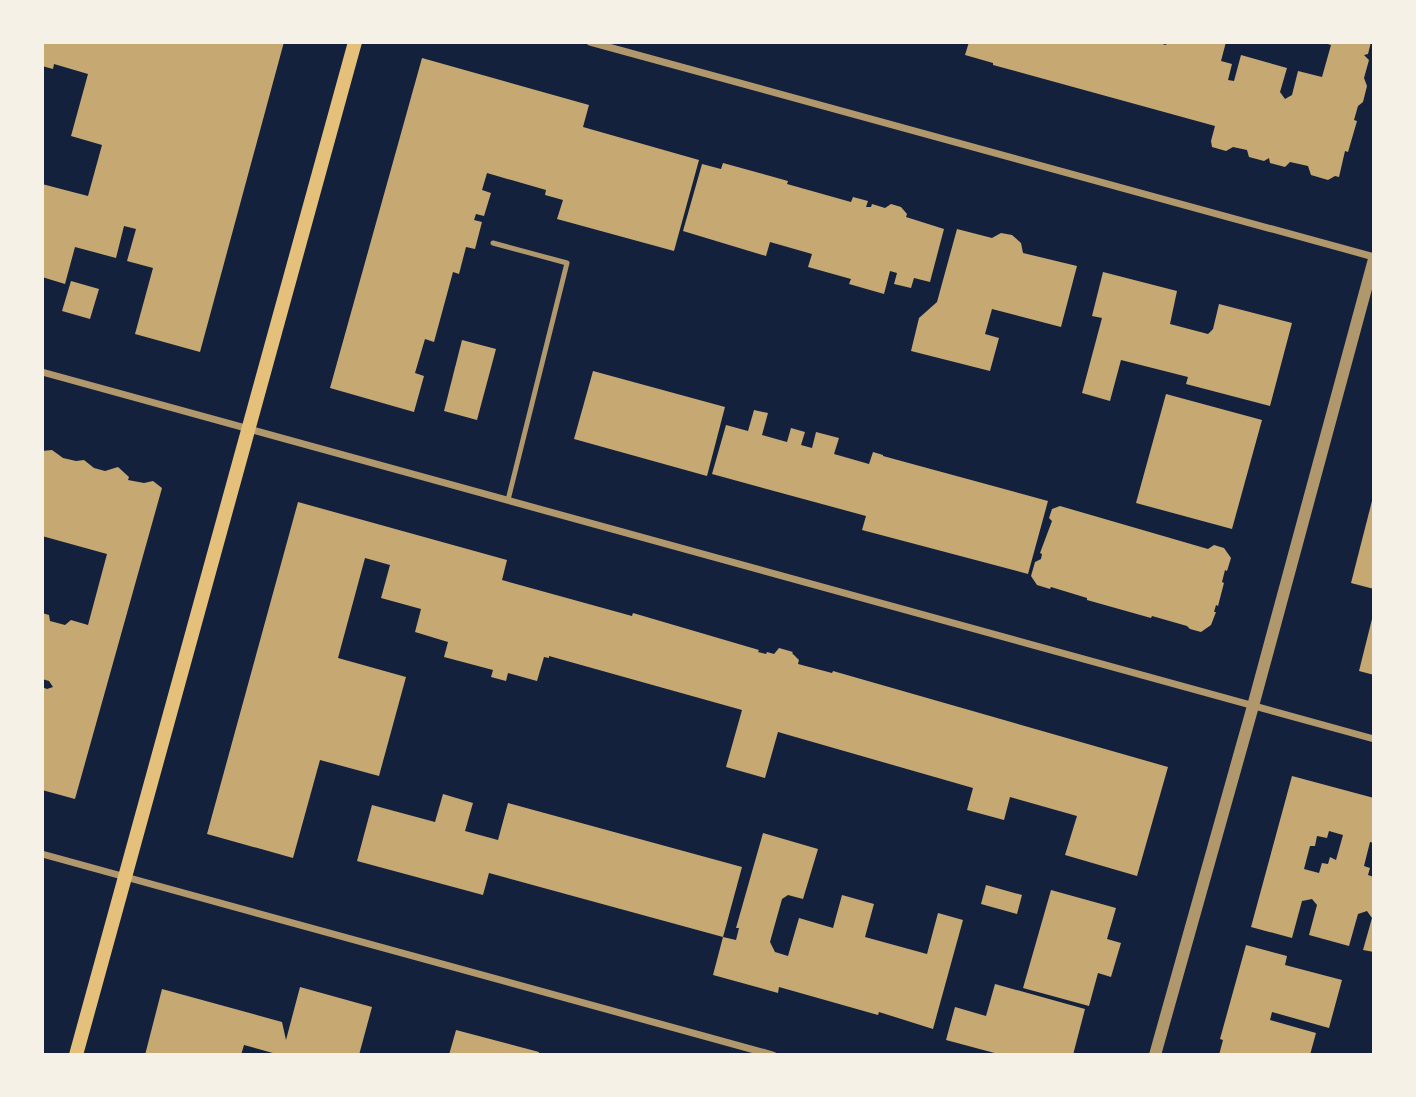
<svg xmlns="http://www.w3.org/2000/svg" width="1416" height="1097" viewBox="0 0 1416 1097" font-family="Merriweather,serif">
<rect width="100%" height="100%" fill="#14213d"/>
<g fill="#c6a872" fill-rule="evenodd">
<path d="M 42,42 L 284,42 L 200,352 L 135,334 L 153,268 L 127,261 L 136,229 L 124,226 L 116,258 L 75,247 L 65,284 L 42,277 L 42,184 L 88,196 L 102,145 L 71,136 L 88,74 L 54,64 L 53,69 L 42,66 Z"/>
<path d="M 969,42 L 1155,42 L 1166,45 L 1167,42 L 1226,42 L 1221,61 L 1232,64 L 1228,80 L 1234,81 L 1241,55 L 1287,68 L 1280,92 L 1285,99 L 1292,95 L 1298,71 L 1322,77 L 1331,45 L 1321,42 L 1371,42 L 1368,54 L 1364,55 L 1369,60 L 1364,78 L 1367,86 L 1363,102 L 1358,106 L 1354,120 L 1357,121 L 1348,152 L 1345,151 L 1339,177 L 1335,176 L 1328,180 L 1311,175 L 1308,166 L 1290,162 L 1285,167 L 1270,163 L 1269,158 L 1264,161 L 1249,157 L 1247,150 L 1233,147 L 1226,151 L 1212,147 L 1211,141 L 1215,126 L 993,65 L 993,63 L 965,55 Z"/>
<path d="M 422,58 L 589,105 L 583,127 L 699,160 L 674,251 L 557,219 L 563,200 L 545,195 L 546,190 L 487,173 L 482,190 L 491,193 L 484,216 L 476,214 L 474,220 L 482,222 L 475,249 L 466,247 L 459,274 L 453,272 L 434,342 L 425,339 L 415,373 L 424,376 L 414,412 L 330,388 Z"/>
<path d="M 723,163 L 788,181 L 787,184 L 851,202 L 853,197 L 868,201 L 866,207 L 871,207 L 872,204 L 885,208 L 891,204 L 901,207 L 907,214 L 906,217 L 944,229 L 930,282 L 914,278 L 911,288 L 894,284 L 897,273 L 890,271 L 884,294 L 849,284 L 851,279 L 808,267 L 812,254 L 770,242 L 766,256 L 683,231 L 702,164 L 721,169 Z"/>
<path d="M 957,229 L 992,238 L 1001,233 L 1012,235 L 1021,243 L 1023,253 L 1077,266 L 1061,327 L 992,309 L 985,334 L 999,338 L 990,371 L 911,351 L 919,318 L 937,302 Z"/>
<path d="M 1103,272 L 1177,291 L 1170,324 L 1208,334 L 1213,329 L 1219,304 L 1292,323 L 1270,406 L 1186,384 L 1188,377 L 1121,360 L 1110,401 L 1082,393 L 1102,318 L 1092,316 Z"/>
<path d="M 71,281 L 99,289 L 90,319 L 62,311 Z"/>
<path d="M 462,340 L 496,349 L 477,420 L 444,411 Z"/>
<path d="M 593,371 L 725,407 L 707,476 L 574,439 Z"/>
<path d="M 1166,394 L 1262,420 L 1232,529 L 1136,503 Z"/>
<path d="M 754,410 L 768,413 L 762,435 L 787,442 L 791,428 L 805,432 L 801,445 L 812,448 L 816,432 L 839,438 L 834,454 L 869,464 L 873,452 L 883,455 L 883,456 L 1048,501 L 1028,574 L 862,530 L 866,516 L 712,474 L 726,425 L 748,431 Z"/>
<path d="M 52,450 L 63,458 L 76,461 L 84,460 L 94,468 L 105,471 L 118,467 L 129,477 L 128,480 L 144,483 L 153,481 L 162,488 L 75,799 L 42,790 L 42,687 L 47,689 L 53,687 L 49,681 L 42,679 L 42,613 L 49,615 L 50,621 L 65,625 L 71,620 L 88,625 L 107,554 L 42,536 L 42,451 Z"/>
<path d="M 1373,497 L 1374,497 L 1374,589 L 1351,583 Z"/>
<path d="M 298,502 L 507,560 L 502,580 L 632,616 L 633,613 L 759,650 L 758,652 L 766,654 L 767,652 L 774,654 L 779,648 L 793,652 L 792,653 L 799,660 L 798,664 L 832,673 L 833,671 L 1168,767 L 1137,876 L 1065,855 L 1077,816 L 1010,797 L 1004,820 L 967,810 L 973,788 L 778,732 L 765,778 L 726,767 L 742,710 L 549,656 L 549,658 L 544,657 L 537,681 L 508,673 L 506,681 L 491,677 L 493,670 L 444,657 L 448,642 L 415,632 L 421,609 L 381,598 L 390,565 L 365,558 L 338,658 L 406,677 L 379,776 L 320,760 L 293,858 L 207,834 Z"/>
<path d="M 1060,506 L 1208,549 L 1214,545 L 1224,548 L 1231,558 L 1227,571 L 1225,570 L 1222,582 L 1224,583 L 1218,606 L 1216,605 L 1214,612 L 1216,612 L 1211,625 L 1201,632 L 1190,629 L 1187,626 L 1152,616 L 1151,618 L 1087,600 L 1087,598 L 1051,587 L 1050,589 L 1037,585 L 1031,576 L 1035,562 L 1041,559 L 1042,554 L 1040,553 L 1052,521 L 1049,518 L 1052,509 Z"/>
<path d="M 1373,615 L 1374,615 L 1374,675 L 1359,671 Z"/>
<path d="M 1292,776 L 1374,798 L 1374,843 L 1370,842 L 1364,866 L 1370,868 L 1368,875 L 1374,877 L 1374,952 L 1363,950 L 1372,918 L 1367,911 L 1358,914 L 1349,946 L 1309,935 L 1317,905 L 1312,899 L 1302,901 L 1292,938 L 1251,927 ZM 1329,831 L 1343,835 L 1336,860 L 1330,857 L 1328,864 L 1322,863 L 1319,873 L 1304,869 L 1310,846 L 1315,846 L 1317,836 L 1327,838 Z"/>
<path d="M 443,794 L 473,803 L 465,831 L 498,840 L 508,803 L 742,867 L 723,937 L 489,873 L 483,895 L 357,861 L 372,805 L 435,822 Z"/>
<path d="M 763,833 L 818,849 L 803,899 L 788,895 L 782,899 L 770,942 L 775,952 L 788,956 L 799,918 L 833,928 L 842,895 L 874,904 L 865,937 L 927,954 L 938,913 L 963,920 L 933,1029 L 879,1012 L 878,1015 L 779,987 L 778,993 L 713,975 L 723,937 L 736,940 L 739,928 L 736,928 Z"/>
<path d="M 986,885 L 1022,895 L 1017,914 L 981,904 Z"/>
<path d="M 1051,890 L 1116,908 L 1107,939 L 1121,943 L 1111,977 L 1098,973 L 1089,1006 L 1023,988 Z"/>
<path d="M 1246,945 L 1287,956 L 1285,965 L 1342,980 L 1329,1028 L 1272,1012 L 1270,1020 L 1316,1033 L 1310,1055 L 1219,1055 L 1223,1040 L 1220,1039 Z"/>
<path d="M 995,984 L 1085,1009 L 1073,1055 L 1002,1055 L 946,1040 L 955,1007 L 986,1016 Z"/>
<path d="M 300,987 L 372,1007 L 359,1055 L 280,1055 L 244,1045 L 241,1055 L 145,1055 L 162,989 L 282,1022 L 286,1040 Z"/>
<path d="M 456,1030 L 539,1052 L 538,1055 L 449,1055 Z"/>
</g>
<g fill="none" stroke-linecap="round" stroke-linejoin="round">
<path stroke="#b1986c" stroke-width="5" d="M 493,243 L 567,263 L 508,500"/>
<g stroke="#b1986c" stroke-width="7">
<path d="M 590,42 L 1374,257"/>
<path d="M 42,372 L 1374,739"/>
<path d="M 42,854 L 773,1055"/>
</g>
<path stroke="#b1986c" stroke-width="12" d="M 1155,1055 L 1253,706 L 1374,259"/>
<path stroke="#e5c07b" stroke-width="14" d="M 76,1055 L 355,42"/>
</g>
<rect width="1416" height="1097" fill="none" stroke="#f6f1e7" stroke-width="88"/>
</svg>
